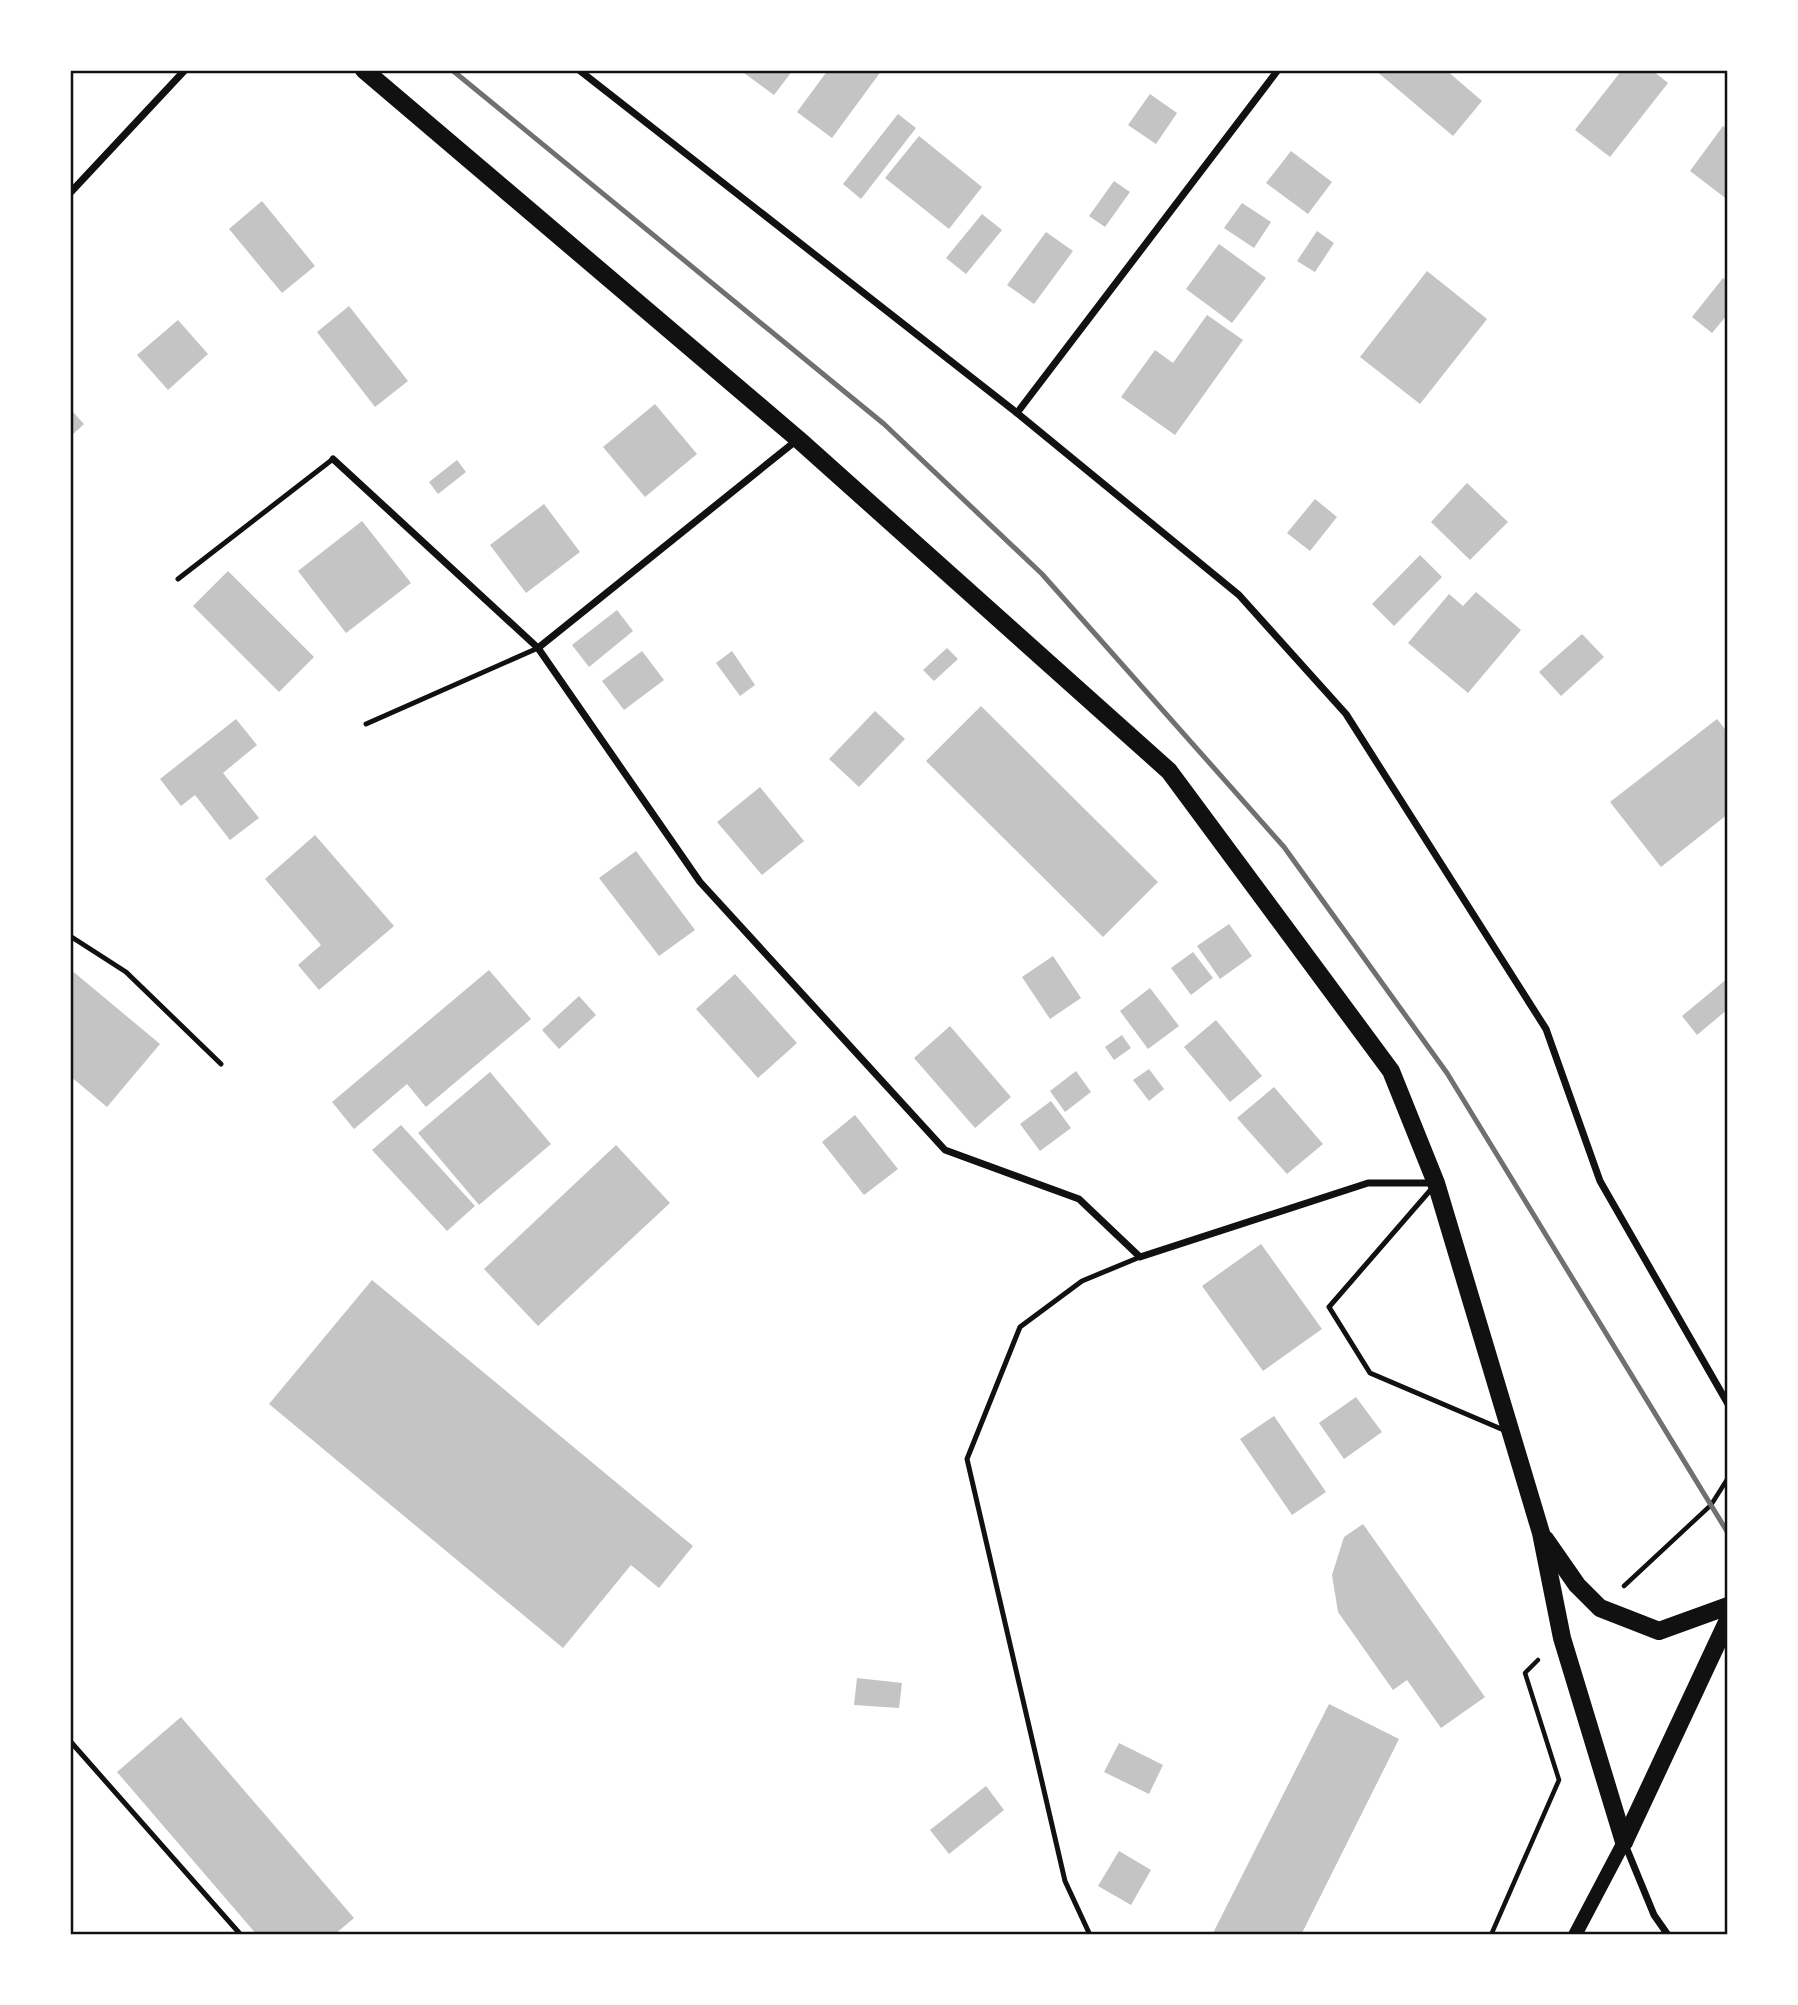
<svg xmlns="http://www.w3.org/2000/svg" width="1798" height="2005" viewBox="0 0 1798 2005" font-family="Mulish,sans-serif">
<rect width="100%" height="100%" fill="#fff"/>
<g fill="#c4c4c4">
<path d="M 740,70 L 793,70 L 774,95 Z"/>
<path d="M 828,70 L 882,70 L 832,138 L 797,112 Z"/>
<path d="M 1375,70 L 1446,70 L 1482,101 L 1453,136 Z"/>
<path d="M 1622,70 L 1652,70 L 1668,83 L 1610,157 L 1575,130 Z"/>
<path d="M 1150,94 L 1177,113 L 1156,144 L 1128,125 Z"/>
<path d="M 898,114 L 916,128 L 861,199 L 843,184 Z"/>
<path d="M 1723,126 L 1728,130 L 1728,200 L 1690,171 Z"/>
<path d="M 919,136 L 982,187 L 949,229 L 885,178 Z"/>
<path d="M 1291,151 L 1332,182 L 1308,214 L 1266,183 Z"/>
<path d="M 1114,181 L 1130,192 L 1105,227 L 1089,216 Z"/>
<path d="M 262,201 L 315,266 L 282,293 L 229,229 Z"/>
<path d="M 1242,203 L 1271,222 L 1254,248 L 1224,228 Z"/>
<path d="M 982,214 L 1002,230 L 966,274 L 946,258 Z"/>
<path d="M 1317,231 L 1334,243 L 1315,272 L 1297,261 Z"/>
<path d="M 1046,232 L 1073,251 L 1034,304 L 1007,285 Z"/>
<path d="M 1219,244 L 1266,278 L 1232,323 L 1186,289 Z"/>
<path d="M 1427,271 L 1487,319 L 1420,404 L 1360,357 Z"/>
<path d="M 1723,278 L 1728,282 L 1728,314 L 1712,333 L 1692,317 Z"/>
<path d="M 349,306 L 408,381 L 375,407 L 317,332 Z"/>
<path d="M 1207,315 L 1243,340 L 1175,435 L 1121,397 L 1155,350 L 1173,363 Z"/>
<path d="M 178,320 L 208,354 L 168,390 L 137,355 Z"/>
<path d="M 655,404 L 697,454 L 645,497 L 603,447 Z"/>
<path d="M 70,409 L 84,424 L 70,437 Z"/>
<path d="M 457,460 L 466,472 L 438,494 L 429,482 Z"/>
<path d="M 1467,483 L 1508,522 L 1470,560 L 1431,522 Z"/>
<path d="M 1315,499 L 1337,517 L 1310,551 L 1287,533 Z"/>
<path d="M 544,504 L 580,552 L 526,593 L 490,545 Z"/>
<path d="M 362,521 L 411,583 L 346,633 L 298,571 Z"/>
<path d="M 1420,555 L 1442,577 L 1394,626 L 1372,604 Z"/>
<path d="M 228,571 L 314,657 L 279,692 L 193,606 Z"/>
<path d="M 1476,592 L 1521,630 L 1468,693 L 1408,643 L 1449,594 L 1463,606 Z"/>
<path d="M 617,610 L 633,631 L 589,667 L 572,645 Z"/>
<path d="M 1582,634 L 1604,657 L 1561,696 L 1539,672 Z"/>
<path d="M 947,648 L 958,659 L 934,681 L 923,670 Z"/>
<path d="M 642,651 L 664,680 L 624,710 L 602,681 Z"/>
<path d="M 732,651 L 755,685 L 740,696 L 716,663 Z"/>
<path d="M 981,706 L 1158,882 L 1103,937 L 926,761 Z"/>
<path d="M 875,711 L 905,739 L 859,787 L 829,759 Z"/>
<path d="M 236,719 L 257,745 L 223,773 L 259,818 L 230,840 L 195,795 L 181,806 L 160,779 Z"/>
<path d="M 1717,719 L 1728,733 L 1728,814 L 1661,867 L 1610,802 Z"/>
<path d="M 760,787 L 804,841 L 762,875 L 717,822 Z"/>
<path d="M 315,835 L 394,926 L 319,990 L 298,965 L 321,945 L 265,879 Z"/>
<path d="M 636,851 L 695,930 L 659,956 L 599,878 Z"/>
<path d="M 1229,924 L 1252,956 L 1220,979 L 1197,946 Z"/>
<path d="M 1193,952 L 1213,978 L 1191,995 L 1171,968 Z"/>
<path d="M 1053,956 L 1081,998 L 1050,1019 L 1022,977 Z"/>
<path d="M 70,969 L 160,1044 L 107,1107 L 70,1076 Z"/>
<path d="M 489,970 L 531,1019 L 426,1107 L 407,1084 L 354,1129 L 332,1102 Z"/>
<path d="M 735,974 L 797,1043 L 758,1078 L 696,1009 Z"/>
<path d="M 1728,978 L 1728,1009 L 1697,1035 L 1682,1016 Z"/>
<path d="M 1150,988 L 1179,1026 L 1148,1049 L 1120,1011 Z"/>
<path d="M 579,996 L 596,1015 L 559,1049 L 542,1030 Z"/>
<path d="M 1216,1020 L 1262,1076 L 1230,1102 L 1184,1047 Z"/>
<path d="M 950,1026 L 1011,1097 L 975,1128 L 914,1058 Z"/>
<path d="M 1122,1035 L 1131,1048 L 1114,1060 L 1105,1047 Z"/>
<path d="M 1149,1069 L 1164,1089 L 1149,1101 L 1133,1080 Z"/>
<path d="M 1076,1071 L 1091,1092 L 1065,1112 L 1050,1091 Z"/>
<path d="M 490,1072 L 551,1144 L 479,1205 L 418,1133 Z"/>
<path d="M 1274,1087 L 1323,1144 L 1287,1174 L 1237,1118 Z"/>
<path d="M 1051,1101 L 1071,1128 L 1040,1151 L 1020,1124 Z"/>
<path d="M 855,1115 L 898,1169 L 864,1195 L 822,1142 Z"/>
<path d="M 401,1125 L 475,1206 L 447,1231 L 372,1150 Z"/>
<path d="M 616,1145 L 670,1203 L 538,1326 L 484,1269 Z"/>
<path d="M 1261,1244 L 1322,1329 L 1263,1371 L 1202,1286 Z"/>
<path d="M 372,1280 L 693,1546 L 659,1588 L 631,1565 L 563,1648 L 269,1404 Z"/>
<path d="M 1356,1397 L 1382,1432 L 1344,1459 L 1319,1423 Z"/>
<path d="M 1274,1416 L 1326,1492 L 1292,1515 L 1240,1439 Z"/>
<path d="M 1363,1524 L 1485,1697 L 1441,1728 L 1407,1680 L 1393,1690 L 1338,1612 L 1332,1575 L 1344,1537 Z"/>
<path d="M 857,1678 L 902,1683 L 899,1708 L 854,1705 Z"/>
<path d="M 1329,1704 L 1399,1739 L 1301,1935 L 1212,1935 Z"/>
<path d="M 181,1717 L 354,1918 L 334,1935 L 257,1935 L 117,1772 Z"/>
<path d="M 1119,1743 L 1163,1765 L 1149,1794 L 1104,1772 Z"/>
<path d="M 986,1786 L 1004,1810 L 949,1854 L 930,1830 Z"/>
<path d="M 1119,1851 L 1151,1870 L 1131,1905 L 1098,1886 Z"/>
</g>
<g fill="none" stroke-linecap="round" stroke-linejoin="round">
<g stroke="#111" stroke-width="4.5">
<path d="M 1624,1586 L 1711,1505 L 1728,1478"/>
<path d="M 1491,1935 L 1559,1780 L 1525,1673 L 1538,1660"/>
</g>
<g stroke="#111" stroke-width="5">
<path d="M 178,579 L 333,459"/>
<path d="M 366,724 L 538,648"/>
<path d="M 70,936 L 126,972 L 221,1064"/>
<path d="M 1434,1186 L 1329,1307 L 1370,1373 L 1506,1431"/>
<path d="M 70,1741 L 241,1935"/>
<path d="M 1090,1935 L 1065,1881 L 967,1459 L 1020,1327 L 1082,1281 L 1140,1257"/>
</g>
<g stroke="#111" stroke-width="7">
<path d="M 579,70 L 1017,413 L 1239,595 L 1346,714 L 1546,1029 L 1600,1181 L 1728,1404"/>
<path d="M 70,193 L 185,70"/>
<path d="M 1017,413 L 1278,70"/>
<path d="M 333,459 L 538,648 L 700,882 L 945,1150 L 1079,1199 L 1140,1257 L 1368,1183 L 1435,1183"/>
<path d="M 538,648 L 797,440"/>
<path d="M 1624,1842 L 1654,1915 L 1668,1935"/>
</g>
<path stroke="#111" stroke-width="14" d="M 1575,1935 L 1624,1842"/>
<g stroke="#111" stroke-width="18">
<path d="M 364,70 L 798,439 L 1169,771 L 1391,1071 L 1436,1183 L 1541,1533 L 1562,1638 L 1624,1842"/>
<path d="M 1545,1539 L 1577,1585 L 1600,1608 L 1659,1631 L 1728,1606"/>
<path d="M 1624,1842 L 1728,1620"/>
</g>
<path stroke="#707070" stroke-width="5" d="M 452,70 L 884,424 L 1042,574 L 1284,847 L 1447,1073 L 1728,1533"/>
</g>
<rect width="1798" height="2005" fill="none" stroke="#ffffff" stroke-width="144"/>
<rect x="72" y="72" width="1654" height="1861" fill="none" stroke="#111" stroke-width="2.5"/>
</svg>
